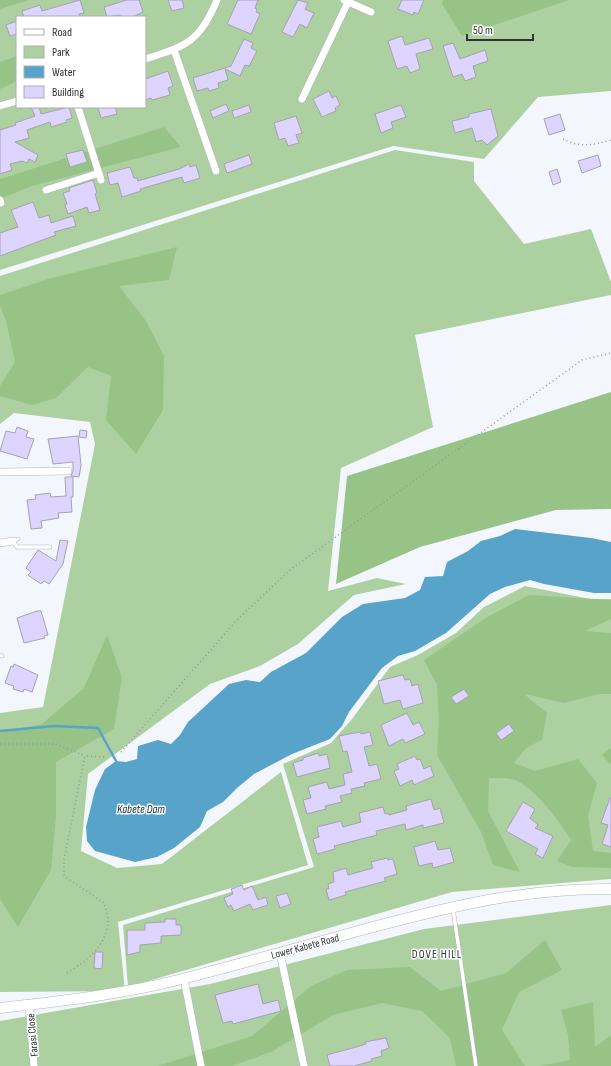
<svg xmlns="http://www.w3.org/2000/svg" width="611" height="1066" viewBox="0 0 611 1066" font-family="'Sofia Sans Condensed',sans-serif">
<rect width="100%" height="100%" fill="#f3f7fd"/>
<g fill="#add0a0" fill-rule="evenodd">
<path d="M 0,0 L 611,0 L 611,91 L 538,97 L 484,159 L 393,146 L 0,270 ZM 17,17 L 145,17 L 145,107 L 17,107 Z"/>
<path d="M 395,150 L 474,162 L 474,181 L 524,244 L 591,229 L 611,282 L 611,295 L 415,335 L 433,427 L 341,468 L 328,591 L 377,578 L 406,584 L 354,595 L 298,644 L 260,666 L 210,684 L 88,774 L 81,851 L 117,868 L 162,864 L 281,772 L 308,865 L 118,922 L 125,991 L 0,992 L 0,713 L 43,707 L 95,444 L 90,422 L 14,413 L 0,424 L 0,276 Z"/>
<path d="M 525,586 L 590,599 L 611,599 L 611,879 L 452,892 L 128,987 L 123,925 L 314,867 L 283,764 L 331,743 L 352,719 L 390,667 L 418,655 L 456,633 L 484,607 Z"/>
<path d="M 611,905 L 611,1066 L 0,1066 L 0,1021 L 210,984 L 424,929 Z"/>
</g>
<g fill="#98c387">
<path d="M 0,0 L 29,0 L 0,9 Z"/>
<path d="M 443,0 L 569,0 L 462,36 L 442,4 Z"/>
<path d="M 17,56 L 17,81 L 0,89 L 0,62 Z"/>
<path d="M 164,127 L 181,147 L 32,186 L 0,199 L 0,179 Z"/>
<path d="M 177,247 L 169,280 L 119,286 L 146,321 L 164,356 L 163,410 L 136,454 L 106,420 L 111,376 L 88,367 L 56,398 L 32,405 L 0,396 L 0,386 L 15,362 L 6,321 L 0,306 L 0,295 L 48,279 Z"/>
<path d="M 611,392 L 611,509 L 556,510 L 420,547 L 336,584 L 347,476 Z"/>
<path d="M 529,595 L 611,600 L 611,619 L 585,631 L 611,633 L 611,694 L 599,694 L 564,703 L 524,694 L 547,713 L 542,740 L 526,748 L 514,763 L 535,771 L 578,759 L 597,783 L 588,816 L 593,851 L 611,853 L 611,868 L 572,867 L 557,861 L 571,840 C 559,821 533,784 511,779 C 504,778 496,778 489,778 L 488,811 L 520,872 L 493,865 L 481,832 L 437,755 L 439,720 L 437,685 L 424,660 L 487,617 Z"/>
<path d="M 107,635 L 122,678 L 114,729 L 56,762 L 56,817 L 51,870 L 18,927 L 0,899 L 0,732 L 42,724 L 84,688 Z"/>
<path d="M 611,748 L 611,765 L 602,755 Z"/>
<path d="M 545,940 L 562,970 L 519,992 L 502,1030 L 525,1066 L 456,1066 L 450,1038 L 422,1011 L 382,1003 L 333,1015 L 271,1052 L 232,1066 L 158,1066 L 252,1036 L 311,986 L 347,970 L 410,967 L 441,991 L 506,973 Z"/>
<path d="M 593,1002 L 595,1047 L 611,1035 L 611,1066 L 539,1066 L 570,1060 L 568,1035 L 561,1010 Z"/>
</g>
<path fill="#57a3ca" d="M 515,529 L 591,538 L 611,542 L 611,593 L 594,593 L 544,584 L 530,580 L 505,587 L 490,594 L 446,633 L 415,651 L 398,656 L 382,668 L 349,712 L 342,726 L 330,739 L 292,754 L 254,774 L 237,788 L 223,802 L 207,811 L 200,827 L 174,848 L 157,857 L 135,862 L 95,851 L 87,841 L 86,827 L 95,790 L 105,769 L 116,761 L 126,762 L 137,759 L 138,746 L 158,740 L 171,744 L 180,735 L 188,722 L 229,684 L 246,680 L 260,682 L 271,672 L 306,653 L 342,617 L 363,604 L 405,598 L 420,590 L 425,577 L 443,576 L 447,562 L 468,551 L 481,541 L 500,536 Z"/>
<g fill="none" stroke-linecap="round" stroke-linejoin="round">
<path stroke="#57a3ca" stroke-width="2.5" d="M 0,731 L 54,726 L 98,728 L 116,761"/>
</g>
<g fill="#ddd5ff" stroke="#a5a3ac">
<path d="M 80,0 L 84,13 L 79,14 L 80,17 L 24,17 L 22,11 L 40,5 L 42,11 Z"/>
<path d="M 127,0 L 139,0 L 143,12 L 133,17 L 121,17 L 120,15 L 107,17 L 104,7 Z"/>
<path d="M 168,0 L 182,0 L 184,8 L 172,11 Z"/>
<path d="M 238,0 L 258,0 L 255,8 L 257,9 L 256,12 L 260,14 L 251,34 L 227,24 Z"/>
<path d="M 298,0 L 308,3 L 305,9 L 314,13 L 307,28 L 300,24 L 293,37 L 282,32 Z"/>
<path d="M 402,0 L 424,0 L 418,14 L 414,12 L 413,15 L 398,9 Z"/>
<path d="M 17,21 L 17,34 L 10,36 L 6,25 Z"/>
<path d="M 402,36 L 405,45 L 429,38 L 433,49 L 416,54 L 420,69 L 410,73 L 407,66 L 397,69 L 388,41 Z"/>
<path d="M 244,39 L 253,43 L 251,48 L 257,51 L 249,66 L 245,65 L 240,76 L 225,69 L 228,80 L 218,83 L 219,88 L 209,91 L 208,88 L 197,91 L 193,78 L 231,66 Z"/>
<path d="M 453,43 L 460,59 L 485,50 L 488,61 L 473,66 L 476,77 L 465,81 L 462,74 L 453,77 L 443,46 Z"/>
<path d="M 168,71 L 173,86 L 168,88 L 170,95 L 152,100 L 151,98 L 145,100 L 145,79 Z"/>
<path d="M 329,91 L 332,98 L 336,96 L 340,105 L 335,108 L 336,111 L 322,117 L 313,99 Z"/>
<path d="M 226,104 L 229,111 L 213,118 L 210,111 Z"/>
<path d="M 249,105 L 251,112 L 234,118 L 232,111 Z"/>
<path d="M 401,105 L 406,117 L 391,122 L 393,128 L 381,133 L 375,114 Z"/>
<path d="M 31,107 L 39,107 L 41,114 L 69,107 L 72,118 L 66,120 L 67,122 L 51,127 L 50,122 L 27,130 L 29,138 L 15,142 L 38,155 L 35,162 L 29,159 L 27,163 L 22,161 L 10,164 L 12,170 L 0,174 L 0,130 L 16,125 L 15,123 L 35,116 Z"/>
<path d="M 98,107 L 115,107 L 117,114 L 101,118 Z"/>
<path d="M 491,109 L 498,136 L 487,145 L 482,140 L 476,142 L 472,128 L 455,133 L 452,121 L 469,117 L 469,114 Z"/>
<path d="M 560,114 L 565,130 L 549,135 L 544,119 Z"/>
<path d="M 296,116 L 302,133 L 296,135 L 299,143 L 288,146 L 285,138 L 279,140 L 274,123 Z"/>
<path d="M 83,150 L 87,162 L 70,167 L 66,154 Z"/>
<path d="M 249,155 L 252,164 L 227,173 L 224,164 Z"/>
<path d="M 598,155 L 601,166 L 582,173 L 578,161 Z"/>
<path d="M 189,164 L 190,167 L 196,165 L 200,178 L 184,183 L 182,177 L 140,189 L 141,191 L 122,197 L 118,183 L 110,185 L 107,173 L 130,167 L 134,178 L 137,178 L 138,181 L 179,169 Z"/>
<path d="M 557,169 L 561,182 L 553,185 L 549,172 Z"/>
<path d="M 93,180 L 97,193 L 95,194 L 100,210 L 89,213 L 87,207 L 68,214 L 65,205 L 67,204 L 63,193 L 70,191 L 69,188 Z"/>
<path d="M 33,202 L 39,218 L 49,215 L 51,223 L 73,216 L 76,226 L 54,232 L 56,235 L 0,256 L 0,233 L 18,227 L 11,210 Z"/>
<path d="M 17,427 L 28,431 L 26,437 L 34,439 L 27,459 L 0,451 L 6,431 L 15,433 Z"/>
<path d="M 80,430 L 87,431 L 86,438 L 79,437 Z"/>
<path d="M 78,436 L 81,465 L 79,477 L 71,476 L 73,471 L 73,462 L 53,464 L 48,439 Z"/>
<path d="M 65,477 L 73,477 L 73,497 L 71,497 L 72,512 L 58,513 L 59,518 L 41,521 L 42,528 L 31,529 L 27,500 L 36,499 L 35,495 L 50,493 L 51,497 L 66,496 Z"/>
<path d="M 60,540 L 68,541 L 63,564 L 49,584 L 44,581 L 41,584 L 28,575 L 31,572 L 26,568 L 38,550 L 56,561 Z"/>
<path d="M 37,611 L 41,611 L 48,635 L 44,636 L 45,638 L 24,643 L 17,618 Z"/>
<path d="M 14,664 L 38,675 L 32,692 L 24,689 L 23,692 L 13,689 L 14,686 L 5,683 L 11,666 L 13,667 Z"/>
<path d="M 403,675 L 405,680 L 410,679 L 412,686 L 418,684 L 423,703 L 403,709 L 400,700 L 384,704 L 378,681 Z"/>
<path d="M 464,689 L 469,696 L 456,704 L 451,697 Z"/>
<path d="M 407,713 L 413,725 L 419,722 L 425,734 L 405,743 L 403,739 L 389,746 L 381,725 Z"/>
<path d="M 509,724 L 514,731 L 501,740 L 496,733 Z"/>
<path d="M 360,732 L 361,734 L 370,732 L 373,745 L 364,747 L 369,766 L 377,764 L 381,779 L 364,783 L 365,786 L 351,789 L 352,793 L 340,796 L 342,802 L 325,806 L 326,809 L 307,814 L 303,800 L 311,798 L 308,787 L 327,782 L 329,789 L 345,785 L 343,774 L 352,772 L 347,751 L 343,752 L 339,736 Z"/>
<path d="M 318,753 L 319,756 L 327,754 L 330,768 L 297,777 L 293,763 L 303,760 L 303,758 Z"/>
<path d="M 415,756 L 417,760 L 420,759 L 424,769 L 430,766 L 434,776 L 414,785 L 412,780 L 400,786 L 394,771 L 399,769 L 397,764 Z"/>
<path d="M 610,798 L 611,798 L 611,847 L 602,844 L 608,825 L 601,823 Z"/>
<path d="M 431,799 L 434,810 L 440,808 L 444,823 L 423,828 L 423,825 L 406,830 L 405,824 L 376,831 L 377,835 L 334,846 L 335,849 L 317,854 L 313,839 L 319,837 L 317,827 L 341,821 L 343,827 L 361,822 L 359,813 L 383,807 L 385,814 L 389,813 L 389,815 L 407,810 L 406,806 Z"/>
<path d="M 523,802 L 535,809 L 530,818 L 538,825 L 535,828 L 553,836 L 543,858 L 535,854 L 538,849 L 506,831 Z"/>
<path d="M 435,841 L 438,850 L 450,848 L 454,862 L 433,868 L 432,863 L 419,866 L 414,847 Z"/>
<path d="M 387,858 L 388,860 L 393,859 L 397,874 L 384,878 L 386,881 L 345,892 L 346,895 L 329,900 L 326,889 L 329,889 L 328,884 L 334,882 L 333,872 L 346,868 L 348,875 L 355,873 L 373,868 L 371,862 Z"/>
<path d="M 242,885 L 244,890 L 252,886 L 258,900 L 266,897 L 268,905 L 253,910 L 250,904 L 234,911 L 231,905 L 228,907 L 224,898 L 233,894 L 231,889 Z"/>
<path d="M 287,893 L 291,904 L 280,908 L 276,896 Z"/>
<path d="M 165,919 L 176,919 L 176,925 L 181,925 L 181,935 L 161,936 L 161,943 L 140,945 L 140,952 L 127,955 L 127,930 L 145,930 L 145,923 L 165,922 Z"/>
<path d="M 95,952 L 103,952 L 102,969 L 94,968 Z"/>
<path d="M 258,984 L 263,1004 L 278,1000 L 281,1011 L 233,1024 L 232,1021 L 223,1023 L 215,995 Z"/>
<path d="M 386,1038 L 389,1048 L 381,1051 L 382,1056 L 371,1059 L 372,1061 L 354,1066 L 330,1066 L 327,1055 L 356,1047 L 366,1044 L 365,1042 Z"/>
</g>
<g fill="none" stroke-linecap="round" stroke-linejoin="round">
<g stroke="#b0b5bd" stroke-width="4.5">
<g id="lane">
<path d="M 18,539 L 13,541 L 17,547 L 50,547"/>
<path d="M 0,655 L 2,656"/>
<path d="M 453,909 L 476,1066"/>
</g>
</g>
<g stroke="#b0b5bd" stroke-width="8">
<g id="street">
<path d="M 344,0 L 371,12"/>
<path d="M 174,50 L 216,171"/>
<path d="M 145,59 C 186,46 200,42 217,0"/>
<path d="M 302,99 L 348,2"/>
<path d="M 0,106 L 17,101"/>
<path d="M 78,107 L 101,180"/>
<path d="M 46,190 L 99,173"/>
<path d="M 0,200 L 1,203"/>
<path d="M 0,472 L 68,471"/>
<path d="M 0,543 L 13,541"/>
<path d="M 280,953 L 304,1066"/>
<path d="M 184,979 L 201,1066"/>
<path d="M 29,1004 L 34,1066"/>
</g>
</g>
<g stroke="#b0b5bd" stroke-width="11">
<path id="secondary" d="M 0,1008 C 62,1001 125,994 186,978 C 243,963 301,947 358,931 C 444,908 521,888 611,889"/>
</g>
<g stroke="#96999e" stroke-width="1.5" stroke-dasharray="1 3" stroke-linecap="butt">
<path d="M 563,139 C 580,148 593,145 611,140"/>
<path d="M 0,744 L 56,744 L 85,756"/>
<path d="M 121,752 L 237,620 L 291,569 L 582,360 L 611,353"/>
<path d="M 67,973 C 86,961 107,946 108,921 C 108,915 105,908 104,903 L 64,876 L 64,859 L 85,756 L 107,757"/>
</g>
<use href="#lane" stroke="#fff" stroke-width="3.5"/>
<use href="#street" stroke="#fff" stroke-width="7"/>
<use href="#secondary" stroke="#fff" stroke-width="10"/>
</g>
<g text-anchor="middle" stroke-width="3" stroke-linejoin="round" paint-order="stroke">
<g font-size="11" fill="#303235" stroke="#fff">
<text transform="translate(305 946) rotate(-15)" y="4">Lower Kabete Road</text>
<text transform="translate(32 1035) rotate(-95)" y="4">Farasi Close</text>
</g>
<g font-size="12" font-style="italic" fill="#092e3e" stroke="#fff">
<text x="141" y="813">Kabete Dam</text>
</g>
<g font-size="12" letter-spacing="1" fill="#30333a" stroke="#fff">
<text x="437" y="958">DOVE HILL</text>
</g>
</g>
<rect x="16" y="16" width="130" height="92" fill="#ffffff" stroke="#acadae"/>
<rect x="24" y="29" width="20" height="6" fill="#ffffff" stroke="#acadae"/>
<text x="52" y="36" font-size="12" fill="#303235">Road</text>
<rect x="24" y="46" width="20" height="12" fill="#add0a0" stroke="#acadae"/>
<text x="52" y="56" font-size="12" fill="#303235">Park</text>
<rect x="24" y="66" width="20" height="12" fill="#57a3ca" stroke="#acadae"/>
<text x="52" y="76" font-size="12" fill="#303235">Water</text>
<rect x="24" y="86" width="20" height="12" fill="#ddd5ff" stroke="#acadae"/>
<text x="52" y="96" font-size="12" fill="#303235">Building</text>
<path d="M467 34v6h66v-6" fill="none" stroke="#303235" stroke-width="2"/>
<text x="473" y="34" font-size="12" fill="#303235" stroke="#ffffff" stroke-width="3" paint-order="stroke">50 m</text>
</svg>
